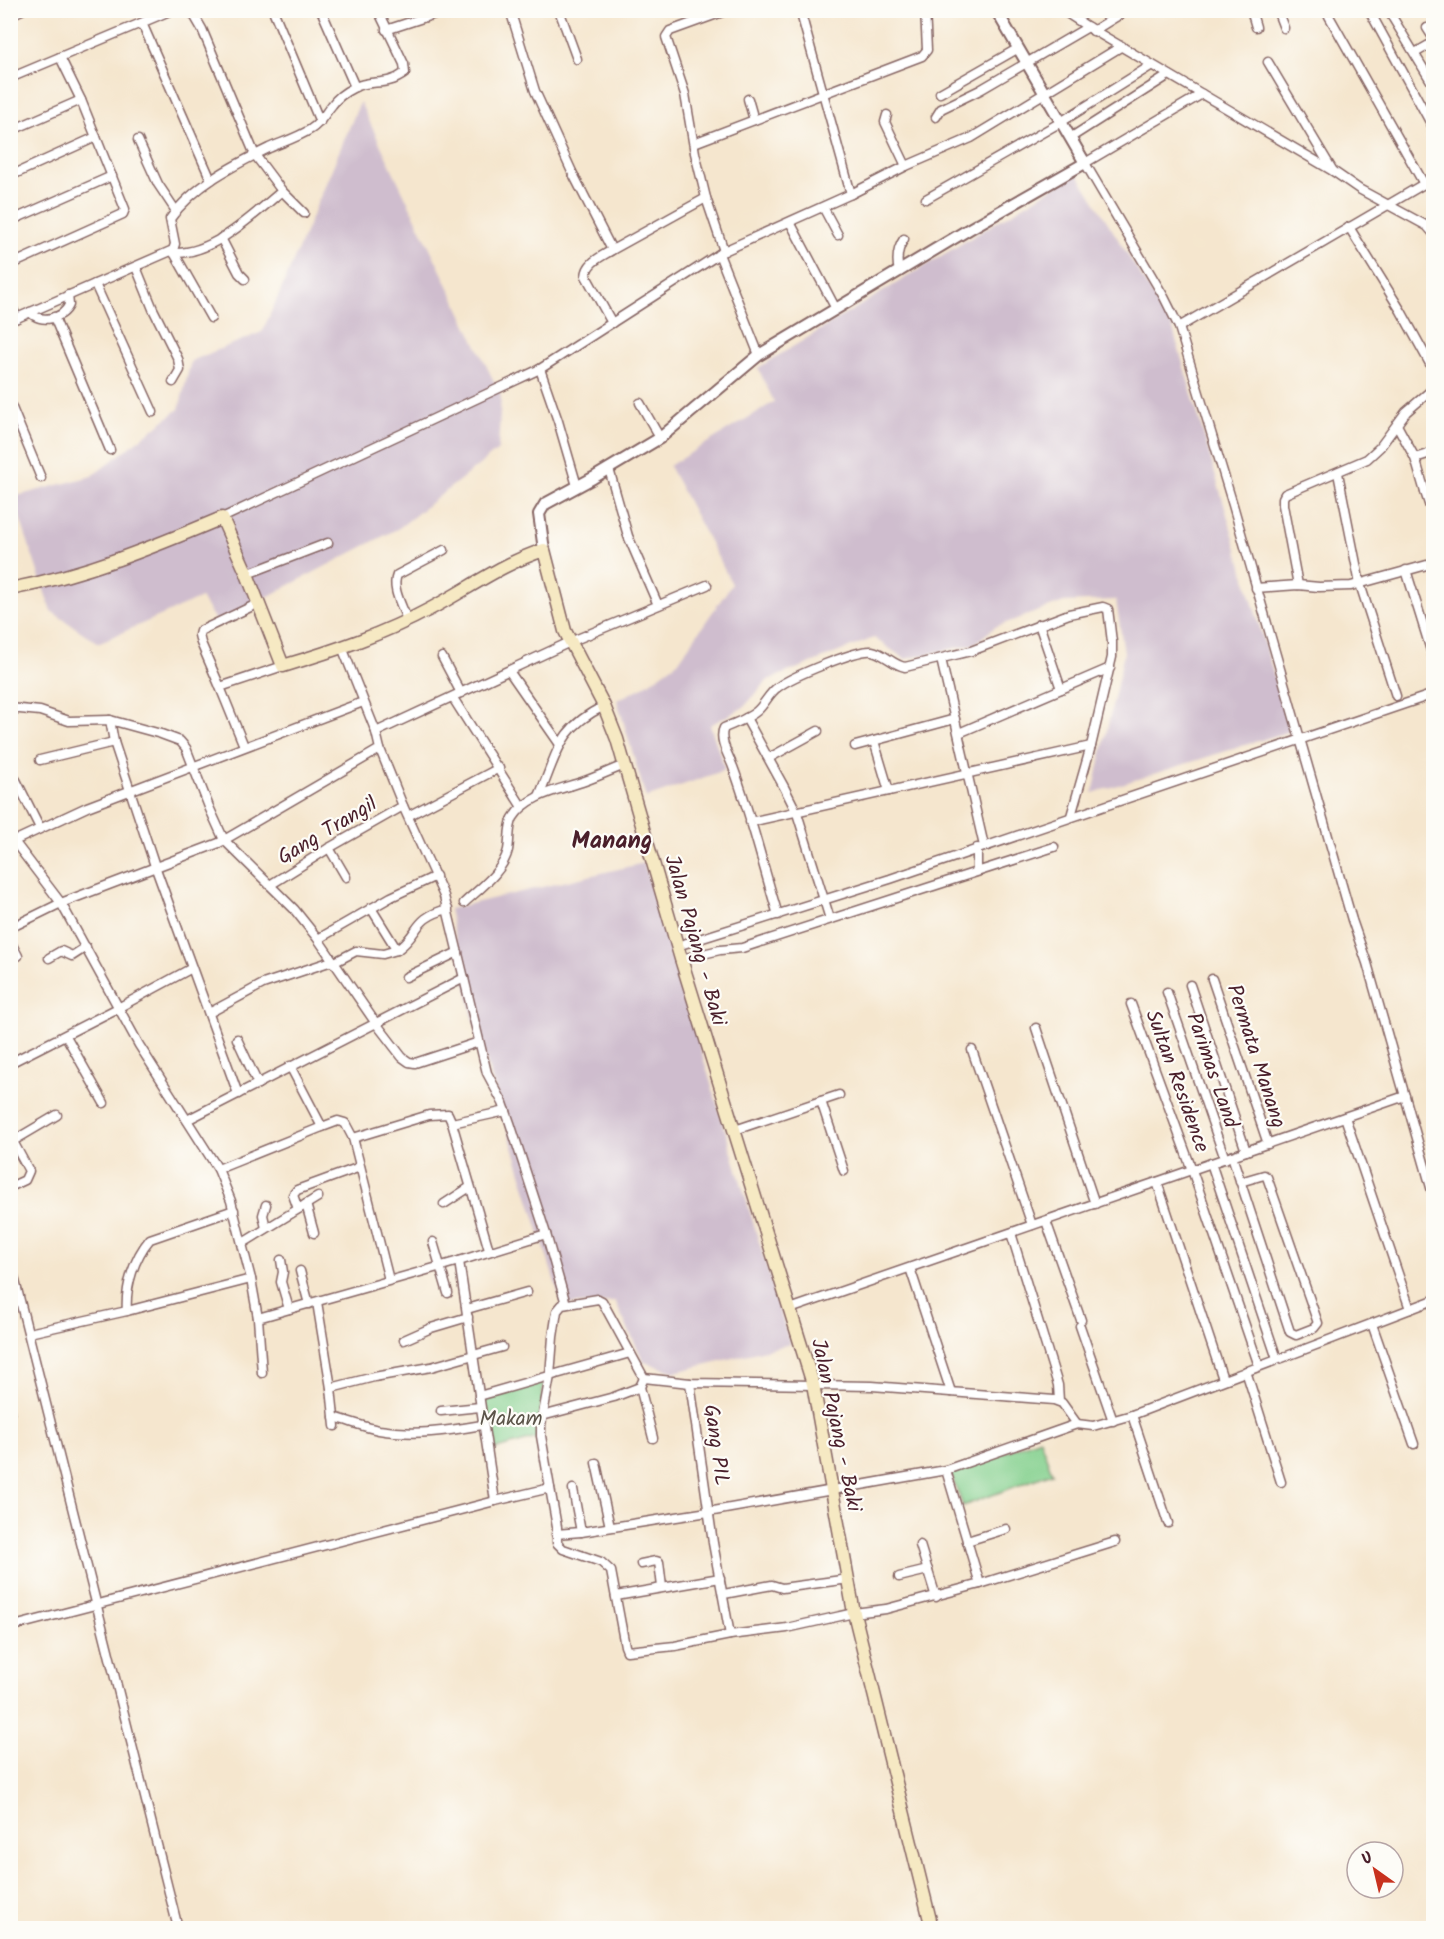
<svg xmlns="http://www.w3.org/2000/svg" width="1444" height="1939" viewBox="0 0 1444 1939" font-family="Kalam,sans-serif">
<rect width="100%" height="100%" fill="#fdfcf7"/>
<filter id="ink" filterUnits="userSpaceOnUse"><feTurbulence type="fractalNoise" baseFrequency=".0167" numOctaves="2"/><feDisplacementMap in="SourceGraphic" scale="12" xChannelSelector="R" yChannelSelector="G"/><feConvolveMatrix kernelMatrix="1 2 1 2 8 2 1 2 1" color-interpolation-filters="sRGB"/></filter>
<filter id="wash" filterUnits="userSpaceOnUse"><feTurbulence type="fractalNoise" baseFrequency=".008" numOctaves="4" result="noise"/><feDisplacementMap in="SourceGraphic" scale="24" xChannelSelector="R" yChannelSelector="G"/><feGaussianBlur stdDeviation="1.35" result="paint"/><feColorMatrix in="noise" values="0 0 0 0 0 0 0 0 0 0 0 0 0 0 0 0 0 1.4 0 .05"/><feComposite in="paint" operator="in"/></filter>
<g filter="url(#wash)">
<rect width="100%" height="100%" fill="#f5e6ce"/>
<g fill="#cfbdce">
<path d="M 360,102 L 501,396 L 498,450 L 399,528 L 217,623 L 201,598 L 98,643 L 51,611 L 13,497 L 92,476 L 179,409 L 191,361 L 262,332 L 281,290 Z"/>
<path d="M 1077,173 L 1172,326 L 1290,731 L 1093,793 L 1124,653 L 1116,600 L 1064,602 L 995,627 L 974,644 L 905,659 L 874,638 L 768,680 L 744,707 L 710,725 L 725,770 L 646,798 L 617,700 L 643,687 L 678,662 L 732,584 L 669,466 L 774,402 L 758,368 Z"/>
<path d="M 644,863 L 790,1344 L 675,1372 L 644,1362 L 615,1302 L 562,1305 L 473,1018 L 449,909 Z"/>
</g>
<g fill="#84d08e" stroke="#67785c" stroke-width="1.5">
<path d="M 544,1381 L 537,1438 L 489,1451 L 482,1398 Z"/>
<path d="M 1040,1439 L 1052,1473 L 963,1506 L 950,1472 Z"/>
</g>
</g>
<g filter="url(#ink)">
<g fill="none" stroke-linecap="round" stroke-linejoin="round">
<g stroke="#866564" stroke-width="11">
<g id="minor">
<path d="M 191,10 L 202,29 L 255,155 L 282,191 L 304,213"/>
<path d="M 273,10 L 320,122"/>
<path d="M 321,10 L 355,87"/>
<path d="M 510,10 L 535,91 L 572,172 L 612,250 C 601,257 587,262 586,276 L 612,323"/>
<path d="M 559,10 L 577,59"/>
<path d="M 1062,10 L 1088,27 L 1333,171"/>
<path d="M 1251,10 L 1256,27"/>
<path d="M 1277,10 L 1284,28"/>
<path d="M 1369,10 L 1434,129"/>
<path d="M 1388,10 L 1434,86"/>
<path d="M 10,15 L 22,10"/>
<path d="M 1329,16 L 1424,184"/>
<path d="M 142,23 L 211,180"/>
<path d="M 1427,28 L 1434,39"/>
<path d="M 386,30 L 447,10"/>
<path d="M 1093,31 L 1127,10"/>
<path d="M 1415,53 L 1434,42"/>
<path d="M 1268,62 L 1333,171 L 1359,189 L 1427,226 L 1434,234"/>
<path d="M 10,78 L 172,10"/>
<path d="M 940,93 L 1017,49"/>
<path d="M 1202,94 L 1085,163 L 1164,297 L 1179,327 L 1233,505 L 1352,920 L 1367,963 L 1434,1198"/>
<path d="M 748,99 L 754,120"/>
<path d="M 887,115 L 885,122 L 906,166"/>
<path d="M 936,117 L 941,109 L 980,90 L 1088,27"/>
<path d="M 10,131 L 81,100"/>
<path d="M 1070,138 L 1169,75"/>
<path d="M 138,140 L 158,184 L 176,211"/>
<path d="M 694,143 L 922,56 L 927,50 L 925,10"/>
<path d="M 10,176 L 96,137"/>
<path d="M 851,194 L 906,166 L 971,138 L 1122,46"/>
<path d="M 926,199 L 1061,122 L 1152,65"/>
<path d="M 823,207 L 838,235"/>
<path d="M 10,221 L 112,176"/>
<path d="M 790,222 L 836,309"/>
<path d="M 1349,227 L 1401,311 L 1434,371"/>
<path d="M 221,238 L 239,273 L 245,279"/>
<path d="M 612,250 L 706,198"/>
<path d="M 173,251 L 211,318"/>
<path d="M 724,251 L 706,198 L 695,153 L 685,94 L 666,37 L 670,31 L 728,10"/>
<path d="M 174,253 C 214,254 253,215 282,191"/>
<path d="M 719,254 L 759,355"/>
<path d="M 10,265 L 123,214 L 125,209 L 81,100 L 60,57"/>
<path d="M 136,267 L 153,309 L 178,359 L 180,370 L 173,382"/>
<path d="M 899,272 C 896,259 897,249 904,239"/>
<path d="M 95,284 L 153,412"/>
<path d="M 10,303 L 17,318"/>
<path d="M 30,312 C 40,324 63,319 69,305 L 68,295"/>
<path d="M 54,317 L 110,450"/>
<path d="M 10,321 L 173,250 L 175,244 L 170,219 C 193,186 234,165 269,148 C 283,142 299,137 311,129 C 321,123 325,113 332,105 C 337,98 345,92 353,88 C 372,78 385,88 405,73 L 404,64 L 378,10"/>
<path d="M 1179,327 L 1434,178"/>
<path d="M 540,369 L 558,421 L 577,486"/>
<path d="M 10,403 L 41,478"/>
<path d="M 640,403 L 660,438"/>
<path d="M 1397,425 L 1415,458 L 1425,492"/>
<path d="M 1415,458 L 1434,452"/>
<path d="M 609,469 L 628,536 L 658,605"/>
<path d="M 1338,473 L 1360,584 L 1396,696"/>
<path d="M 1434,490 L 1425,492 L 1434,519"/>
<path d="M 222,518 L 540,369 L 724,251 L 851,194 L 800,10"/>
<path d="M 1406,570 L 1434,660"/>
<path d="M 247,574 L 328,543"/>
<path d="M 1298,585 L 1283,505 L 1283,498 L 1285,494 L 1367,459 L 1380,447 L 1406,412 L 1434,388"/>
<path d="M 1256,588 L 1298,585 L 1319,587 L 1351,586 L 1434,563"/>
<path d="M 259,603 L 200,631 L 199,635 L 201,643 L 220,687 L 283,666"/>
<path d="M 407,620 C 403,607 391,589 397,575 L 444,550"/>
<path d="M 1039,624 L 1061,689"/>
<path d="M 342,647 L 376,732"/>
<path d="M 442,657 L 461,693"/>
<path d="M 941,659 L 984,846"/>
<path d="M 509,671 L 559,743"/>
<path d="M 220,687 L 244,746"/>
<path d="M 453,698 L 522,807"/>
<path d="M 10,708 L 40,711 L 69,721 L 110,720 L 161,734 L 180,741 L 186,748 L 209,807 L 224,840 L 294,909 L 318,939 L 375,1022 L 402,1057 L 409,1062 L 415,1063 L 479,1042"/>
<path d="M 746,718 L 784,787 L 797,813 L 830,919"/>
<path d="M 110,720 L 114,742 L 155,866 L 238,1094"/>
<path d="M 959,733 L 1110,668"/>
<path d="M 874,741 L 889,791"/>
<path d="M 855,746 L 955,719"/>
<path d="M 380,749 L 403,806 L 444,896 L 487,1073 L 503,1103 L 510,1123 L 546,1234 L 566,1304"/>
<path d="M 769,758 L 818,731"/>
<path d="M 40,760 L 114,742"/>
<path d="M 16,780 L 40,828"/>
<path d="M 539,796 C 558,753 557,729 604,706"/>
<path d="M 408,816 L 499,768"/>
<path d="M 750,822 L 1091,746"/>
<path d="M 10,836 L 61,903 L 139,1045 L 218,1169 L 231,1201 L 251,1279 L 258,1318 L 262,1373"/>
<path d="M 14,841 L 87,807 L 363,702"/>
<path d="M 329,848 L 346,877"/>
<path d="M 977,848 L 977,871"/>
<path d="M 270,885 L 329,848 L 403,806"/>
<path d="M 464,903 C 479,889 503,872 508,850 C 510,839 508,828 513,818 C 527,795 558,790 582,782 C 597,777 611,770 625,765"/>
<path d="M 371,908 L 397,950 C 421,933 412,918 448,909"/>
<path d="M 778,915 C 763,866 751,815 733,767 C 729,756 718,739 724,728 C 735,723 748,719 757,711 C 765,704 769,693 778,687 C 791,677 857,649 872,651 C 884,653 893,665 905,667 L 971,651 L 1069,614 L 1103,607 L 1108,609 L 1112,642 L 1112,657 L 1091,746 L 1071,816"/>
<path d="M 10,928 L 61,903 L 219,843 L 380,749 L 376,732 L 570,642 L 707,585"/>
<path d="M 318,939 L 391,897 L 436,876"/>
<path d="M 10,941 L 18,956"/>
<path d="M 677,946 L 890,879 L 1434,694"/>
<path d="M 49,958 L 61,951 L 72,956 L 86,947"/>
<path d="M 681,959 L 720,950 L 742,948 L 1054,847"/>
<path d="M 333,963 L 356,951 L 383,954 L 397,950"/>
<path d="M 406,977 L 458,952"/>
<path d="M 1212,979 L 1268,1144"/>
<path d="M 1190,985 L 1246,1151"/>
<path d="M 1167,992 L 1225,1159"/>
<path d="M 1131,1004 L 1192,1170 L 1259,1366"/>
<path d="M 209,1013 L 263,984 L 332,961"/>
<path d="M 1036,1028 L 1095,1204"/>
<path d="M 66,1036 L 104,1103"/>
<path d="M 237,1039 L 258,1084"/>
<path d="M 972,1050 L 1032,1225"/>
<path d="M 10,1063 L 116,1009 L 192,968"/>
<path d="M 290,1066 L 322,1127"/>
<path d="M 821,1101 L 844,1171"/>
<path d="M 1345,1117 L 1410,1309"/>
<path d="M 187,1120 L 464,978"/>
<path d="M 452,1123 L 506,1111"/>
<path d="M 735,1130 L 839,1095"/>
<path d="M 10,1136 L 29,1171 L 25,1180 L 10,1187"/>
<path d="M 353,1138 L 429,1115 L 448,1114 L 452,1123 L 489,1250"/>
<path d="M 13,1141 L 57,1115"/>
<path d="M 1232,1156 L 1290,1332 L 1296,1335 L 1314,1328 L 1318,1323 L 1267,1177 L 1264,1175 L 1240,1182"/>
<path d="M 1211,1163 L 1277,1359"/>
<path d="M 218,1169 L 322,1127 L 338,1121 L 345,1123 L 353,1138 L 389,1280"/>
<path d="M 1157,1182 L 1223,1379"/>
<path d="M 306,1204 L 314,1233"/>
<path d="M 444,1204 L 470,1187"/>
<path d="M 298,1209 L 293,1195 L 297,1190 L 360,1167"/>
<path d="M 1046,1221 L 1081,1320"/>
<path d="M 266,1228 L 263,1215 L 266,1205"/>
<path d="M 1011,1233 L 1058,1385 L 1059,1401"/>
<path d="M 433,1242 L 448,1293"/>
<path d="M 243,1243 L 318,1197"/>
<path d="M 281,1260 L 283,1272 L 281,1282 L 289,1309"/>
<path d="M 10,1261 L 178,1928"/>
<path d="M 459,1261 L 495,1501 L 550,1488 L 557,1527 L 557,1543 L 563,1549 L 601,1562 L 611,1571 L 625,1646 L 627,1651 L 675,1646 L 730,1635 L 787,1628 L 854,1613 L 886,1609 L 980,1584 L 1115,1542"/>
<path d="M 910,1268 L 951,1392"/>
<path d="M 300,1271 L 309,1304"/>
<path d="M 317,1302 L 331,1388 L 335,1426"/>
<path d="M 467,1309 L 527,1292"/>
<path d="M 790,1309 L 1405,1096"/>
<path d="M 127,1311 C 125,1287 134,1258 150,1239 L 234,1210"/>
<path d="M 258,1318 L 459,1261 L 546,1234"/>
<path d="M 1372,1324 L 1414,1444"/>
<path d="M 1080,1326 L 1113,1421"/>
<path d="M 29,1333 L 127,1311 L 251,1279"/>
<path d="M 404,1340 L 431,1328 L 468,1317"/>
<path d="M 1246,1371 L 1281,1482"/>
<path d="M 690,1383 L 713,1543 L 730,1635"/>
<path d="M 640,1387 L 653,1438"/>
<path d="M 331,1388 L 374,1377 L 431,1367 L 502,1347"/>
<path d="M 479,1396 L 630,1353"/>
<path d="M 441,1411 L 480,1407"/>
<path d="M 10,1412 L 10,1413"/>
<path d="M 1132,1415 L 1168,1523"/>
<path d="M 542,1416 L 614,1397 L 640,1387 L 644,1378"/>
<path d="M 334,1417 C 349,1421 364,1427 379,1430 C 414,1436 448,1431 482,1425"/>
<path d="M 596,1463 L 610,1527"/>
<path d="M 946,1470 L 980,1584"/>
<path d="M 550,1488 L 541,1436 L 541,1425 L 550,1376 L 553,1337 L 557,1311 L 562,1305 L 598,1299 L 602,1301 L 644,1378 L 690,1383 L 872,1386 L 1054,1400 L 1062,1403 L 1077,1424"/>
<path d="M 573,1489 L 581,1532"/>
<path d="M 556,1534 L 581,1532 L 708,1512 L 946,1470 L 1077,1424 L 1093,1426 L 1132,1415 L 1434,1300"/>
<path d="M 967,1541 L 1006,1529"/>
<path d="M 920,1545 L 936,1597"/>
<path d="M 641,1564 L 656,1561 L 659,1562 L 662,1587"/>
<path d="M 899,1577 L 928,1570"/>
<path d="M 724,1594 L 772,1585 L 782,1588 L 849,1579"/>
<path d="M 616,1596 L 720,1578"/>
<path d="M 10,1627 L 495,1501"/>
</g>
</g>
<g stroke="#866564" stroke-width="14">
<path id="tertiary" d="M 544,550 L 539,514 L 545,504 L 593,478 L 660,438 L 759,355 L 971,228 L 1085,163 L 996,10"/>
</g>
<g stroke="#866564" stroke-width="15">
<path id="secondary" d="M 10,589 C 85,575 153,547 222,518 L 247,574 L 283,666 C 333,651 384,634 430,609 C 468,589 503,563 544,550 L 565,631 L 604,706 L 617,739 L 681,959 L 813,1384 L 854,1613 L 932,1928"/>
</g>
<use href="#minor" stroke="#fff" stroke-width="8"/>
<use href="#tertiary" stroke="#fff" stroke-width="10"/>
<use href="#secondary" stroke="#f6e9c3" stroke-width="12"/>
</g>
</g>
<g text-anchor="middle" stroke-width="4.5" stroke-linejoin="round" paint-order="stroke">
<g font-size="21" fill="#4a1f2b" stroke="#fdfcf7">
<text transform="translate(327 830) rotate(-31)" y="7">Gang Trangil</text>
<text transform="translate(696 940) rotate(74)" y="7">Jalan Pajang - Baki</text>
<text transform="translate(1257 1056) rotate(72)" y="7">Permata Manang</text>
<text transform="translate(1213 1070) rotate(71)" y="7">Parimas Land</text>
<text transform="translate(1178 1081) rotate(70)" y="7">Sultan Residence</text>
<text transform="translate(837 1425) rotate(78)" y="7">Jalan Pajang - Baki</text>
<text transform="translate(717 1445) rotate(82)" y="7">Gang PIL</text>
</g>
<g font-size="21" fill="#5b5449" stroke="#fdfcf7">
<text x="511" y="1425">Makam</text>
</g>
<g font-size="24" font-weight="bold" fill="#4a1f2b" stroke="#fdfcf7">
<text x="612" y="848">Manang</text>
</g>
</g>
<rect width="1444" height="1939" fill="none" stroke="#fdfcf7" stroke-width="36"/>
<g transform="translate(1375 1870) rotate(326)"><circle r="28" fill="#fdfcf7" stroke="#b5a4a5" stroke-width="1.5"/>
<path d="M0-4.5L10 22L0 15L-10 22Z" fill="#c8321e"/>
<text y="-9" font-size="16" font-weight="bold" text-anchor="middle" fill="#4a1f2b">U</text>
</g>
</svg>
